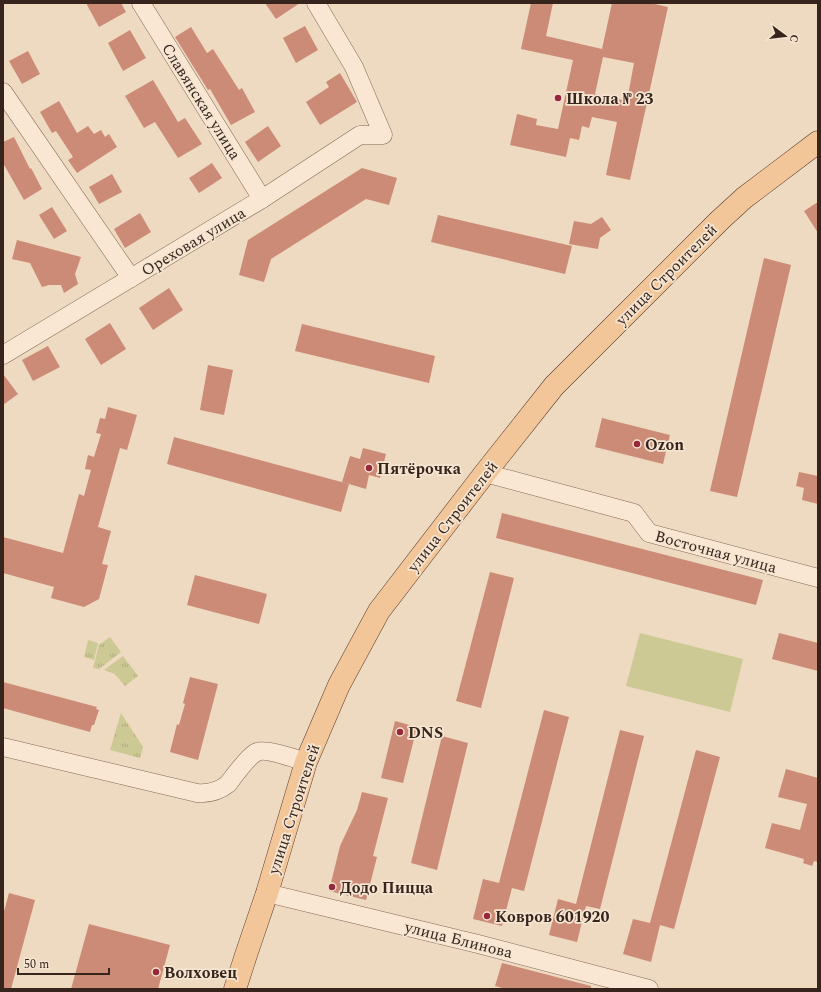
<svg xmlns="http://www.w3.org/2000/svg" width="821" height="992" viewBox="0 0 821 992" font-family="Spectral,serif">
<defs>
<pattern id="park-tufts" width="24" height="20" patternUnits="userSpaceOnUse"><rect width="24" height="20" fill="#ccc995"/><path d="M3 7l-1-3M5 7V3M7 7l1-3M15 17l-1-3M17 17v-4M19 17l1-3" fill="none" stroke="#b0ac80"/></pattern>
</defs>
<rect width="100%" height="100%" fill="#eed9c1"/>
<path fill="#ccc995" d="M 640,633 L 743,659 L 730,712 L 626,686 Z"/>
<g fill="url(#park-tufts)">
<path d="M 110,637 L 121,652 L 99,669 L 93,668 L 99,645 Z"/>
<path d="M 88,640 L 98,643 L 94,660 L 84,657 Z"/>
<path d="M 123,656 L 138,676 L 125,686 L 115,674 L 104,670 Z"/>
<path d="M 121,713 L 143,747 L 140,758 L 110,750 Z"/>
</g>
<g fill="#cc8b76" fill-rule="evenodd">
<path d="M 86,3 L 121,3 L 126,12 L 99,27 Z"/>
<path d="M 265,3 L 300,3 L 276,19 Z"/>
<path d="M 531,3 L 553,3 L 546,36 L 602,49 L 612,3 L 650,3 L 668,7 L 630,180 L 606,175 L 617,122 L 592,117 L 589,128 L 582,126 L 579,140 L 570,138 L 566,157 L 510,145 L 517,114 L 537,119 L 536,125 L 558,129 L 573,60 L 521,49 ZM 603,57 L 634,63 L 627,101 L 595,94 Z"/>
<path d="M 305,26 L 318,50 L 296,63 L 283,38 Z"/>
<path d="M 191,27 L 207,53 L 213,49 L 239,90 L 242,88 L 255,112 L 231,125 L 210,89 L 208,90 L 175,37 Z"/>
<path d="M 130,30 L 146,58 L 123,71 L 108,43 Z"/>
<path d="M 28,51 L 40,74 L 22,84 L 9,61 Z"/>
<path d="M 340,73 L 357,102 L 320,125 L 306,102 L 329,87 L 326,82 Z"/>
<path d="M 153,80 L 178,122 L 185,118 L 202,144 L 178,158 L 155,122 L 144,128 L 125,96 Z"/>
<path d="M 59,101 L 77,133 L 88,126 L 94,134 L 101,130 L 105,137 L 109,134 L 117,147 L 77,173 L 68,160 L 73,157 L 56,131 L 52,133 L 40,112 Z"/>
<path d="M 268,126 L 281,146 L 258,162 L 245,142 Z"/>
<path d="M 14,137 L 30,169 L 31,168 L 42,189 L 24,200 L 3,163 L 3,142 Z"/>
<path d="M 212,163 L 222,178 L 199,193 L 189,178 Z"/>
<path d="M 362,168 L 397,178 L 389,205 L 366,199 L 271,259 L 264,282 L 239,275 L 248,240 Z"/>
<path d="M 112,174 L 122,192 L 99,204 L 89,187 Z"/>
<path d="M 818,202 L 818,233 L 804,211 Z"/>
<path d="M 52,207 L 67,231 L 54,239 L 39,215 Z"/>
<path d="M 140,213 L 151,232 L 125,248 L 114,229 Z"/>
<path d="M 438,215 L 572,246 L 565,274 L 431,242 Z"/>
<path d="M 602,217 L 611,230 L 600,238 L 598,249 L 569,244 L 574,221 L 591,224 Z"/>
<path d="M 17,240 L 81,257 L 75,274 L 78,284 L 64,293 L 61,285 L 49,285 L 42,287 L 30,263 L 12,259 Z"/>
<path d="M 764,258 L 791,265 L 737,497 L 710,491 Z"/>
<path d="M 169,288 L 183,310 L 153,330 L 139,308 Z"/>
<path d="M 110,323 L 126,349 L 101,365 L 85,339 Z"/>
<path d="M 302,324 L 435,356 L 429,383 L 295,351 Z"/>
<path d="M 48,346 L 60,367 L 33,381 L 22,360 Z"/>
<path d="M 208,365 L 233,370 L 224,415 L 200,410 Z"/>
<path d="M 3,374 L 18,394 L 3,405 Z"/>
<path d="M 108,407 L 137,415 L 127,450 L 120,448 L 98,527 L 111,531 L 102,564 L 108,565 L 99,599 L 84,607 L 51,598 L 54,587 L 3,573 L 3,537 L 63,553 L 79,494 L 84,496 L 91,470 L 85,469 L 88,455 L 94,457 L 101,434 L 96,433 L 100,418 L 105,419 Z"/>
<path d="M 602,418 L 670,435 L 663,464 L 595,447 Z"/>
<path d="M 174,437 L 349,484 L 341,512 L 167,464 Z"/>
<path d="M 363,448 L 386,454 L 380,478 L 369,475 L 366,489 L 342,482 L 350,456 L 360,459 Z"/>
<path d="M 799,472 L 818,476 L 818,504 L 802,500 L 804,488 L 796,486 Z"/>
<path d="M 502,513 L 763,580 L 756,605 L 496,538 Z"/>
<path d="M 490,572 L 514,578 L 481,708 L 456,701 Z"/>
<path d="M 195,575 L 267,594 L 259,624 L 187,605 Z"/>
<path d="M 779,633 L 818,643 L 818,671 L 772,659 Z"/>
<path d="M 190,677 L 218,684 L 198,760 L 170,752 L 177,724 L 179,725 L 185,704 L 183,703 Z"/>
<path d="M 3,682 L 97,707 L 96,709 L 99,710 L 94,725 L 92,725 L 90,732 L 3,708 Z"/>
<path d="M 544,710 L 569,717 L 524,891 L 512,888 L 502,926 L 473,919 L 483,879 L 499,883 Z"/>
<path d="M 395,721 L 417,727 L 403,783 L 381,778 Z"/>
<path d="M 620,730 L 644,736 L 600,909 L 586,906 L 577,942 L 549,935 L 558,899 L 576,904 Z"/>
<path d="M 442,736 L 468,743 L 437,870 L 411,863 Z"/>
<path d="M 696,750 L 720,757 L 674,929 L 660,925 L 651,962 L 623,954 L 633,919 L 650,923 Z"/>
<path d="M 786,769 L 818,778 L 818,862 L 814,861 L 812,866 L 803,863 L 804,859 L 765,848 L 772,823 L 800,830 L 807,804 L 778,797 Z"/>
<path d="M 362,792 L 388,798 L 373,856 L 377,857 L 366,900 L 329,891 L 340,846 L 357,810 Z"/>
<path d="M 9,893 L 35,900 L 11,989 L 3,989 L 3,915 Z"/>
<path d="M 89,924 L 170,945 L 158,989 L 71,989 Z"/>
<path d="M 502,963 L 591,986 L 591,989 L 506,989 L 495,986 Z"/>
</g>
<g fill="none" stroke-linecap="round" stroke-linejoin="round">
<g stroke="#876958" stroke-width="19">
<g id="minor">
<path d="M 141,3 L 262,199"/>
<path d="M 3,92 L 131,278"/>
<path d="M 3,355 L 262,199 L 360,135 L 383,135 L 354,67 L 316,3"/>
<path d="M 485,473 L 634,513 L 649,533 L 818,578"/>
<path d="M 3,747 L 197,793 C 208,794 219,791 228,784 C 234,776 248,756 257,752 C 265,748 296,759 306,762"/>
<path d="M 267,893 L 478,944 L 649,989"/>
</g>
</g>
<g stroke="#55392d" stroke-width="23">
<path id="major" d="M 235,989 L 247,952 L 267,893 L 306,762 L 339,685 L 379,611 L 485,473 L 554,386 L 720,220 L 744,198 L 818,142"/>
</g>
<use href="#minor" stroke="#f9e7d4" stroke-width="18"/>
<use href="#major" stroke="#f2c698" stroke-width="22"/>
</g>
<g fill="#97283c" stroke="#f5e4d0" stroke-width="1.5">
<circle cx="558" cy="98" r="4"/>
<circle cx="637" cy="444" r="4"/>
<circle cx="369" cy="468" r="4"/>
<circle cx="400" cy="732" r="4"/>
<circle cx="332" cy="887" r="4"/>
<circle cx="487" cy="916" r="4"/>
<circle cx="156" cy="972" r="4"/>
</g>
<g text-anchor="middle" stroke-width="3.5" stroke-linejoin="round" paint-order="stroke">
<g font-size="16" font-weight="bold" fill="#37251d" stroke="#f5e4d0" text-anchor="start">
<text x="566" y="104">Школа № 23</text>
<text x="645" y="450">Ozon</text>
<text x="377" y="474">Пятёрочка</text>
<text x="408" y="738">DNS</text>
<text x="340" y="893">Додо Пицца</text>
<text x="495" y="922">Ковров 601920</text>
<text x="164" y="978">Волховец</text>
</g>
<g font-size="16" fill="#37251d" stroke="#f5e4d0">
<text transform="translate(202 101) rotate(58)" y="6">Славянская улица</text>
<text transform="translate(193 241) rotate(-31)" y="6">Ореховая улица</text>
<text transform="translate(666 274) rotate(-45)" y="6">улица Строителей</text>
<text transform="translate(452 516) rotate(-52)" y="6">улица Строителей</text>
<text transform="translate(716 551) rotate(15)" y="6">Восточная улица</text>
<text transform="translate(293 809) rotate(-72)" y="6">улица Строителей</text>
<text transform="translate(459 939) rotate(14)" y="6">улица Блинова</text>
</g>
</g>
<rect width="821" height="992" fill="none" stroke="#37251d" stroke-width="8"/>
<g transform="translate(785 36) rotate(105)" stroke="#f5e4d0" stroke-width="3" paint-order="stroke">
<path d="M0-3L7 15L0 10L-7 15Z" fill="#37251d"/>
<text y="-6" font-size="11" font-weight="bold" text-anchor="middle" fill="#37251d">С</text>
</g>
<path d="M18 968v6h91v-6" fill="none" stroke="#37251d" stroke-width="2"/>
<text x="24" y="968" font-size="12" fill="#37251d" stroke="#f5e4d0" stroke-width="3" paint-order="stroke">50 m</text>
</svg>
